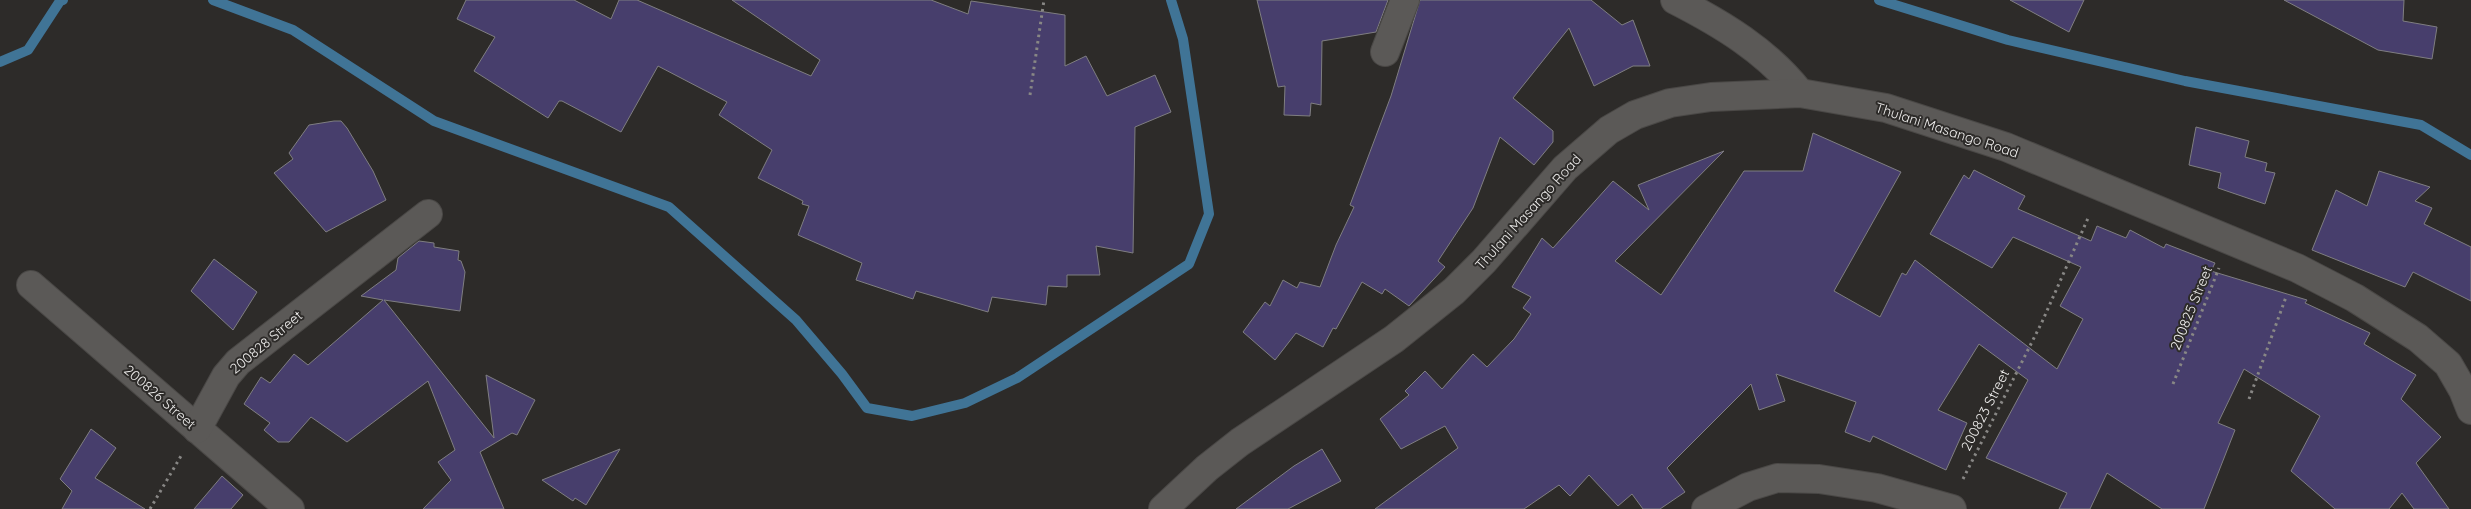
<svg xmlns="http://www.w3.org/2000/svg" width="2471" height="509" viewBox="0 0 2471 509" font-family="Quicksand,sans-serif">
<rect width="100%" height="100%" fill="#2d2b29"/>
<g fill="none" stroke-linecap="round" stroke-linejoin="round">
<g stroke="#407496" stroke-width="10">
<path d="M 213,0 L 293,30 L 434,121 L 669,207 L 796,320 L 842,374 L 867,408 L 912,416 L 965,403 L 1017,378 L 1189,264 L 1209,214 L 1183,39 L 1171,0"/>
<path d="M 1879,0 L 2008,40 L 2185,81 L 2421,125 L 2471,155"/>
<path d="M 0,62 L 28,50 L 60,1 L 63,0"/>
</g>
</g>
<g fill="#473e6c" stroke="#7f7e81">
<path d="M 466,0 L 574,0 L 611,19 L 619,0 L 637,0 L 811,76 L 820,60 L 732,0 L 931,0 L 968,14 L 971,1 L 1065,15 L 1065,66 L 1086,56 L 1107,96 L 1155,75 L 1171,112 L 1135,127 L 1133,253 L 1096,246 L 1100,275 L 1067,275 L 1067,287 L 1048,286 L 1046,305 L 992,297 L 988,312 L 916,291 L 913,299 L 856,280 L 862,263 L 798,235 L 809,206 L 802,204 L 803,201 L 758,178 L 772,150 L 719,115 L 727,102 L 658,66 L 621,132 L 562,101 L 559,101 L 548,118 L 474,71 L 495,37 L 457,19 Z"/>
<path d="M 1257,0 L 1388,0 L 1376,32 L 1322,41 L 1321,105 L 1311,103 L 1310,116 L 1284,115 L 1285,86 L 1278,87 Z"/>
<path d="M 1420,0 L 1591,0 L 1622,25 L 1633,20 L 1650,66 L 1633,66 L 1594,86 L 1569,28 L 1513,98 L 1553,131 L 1553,142 L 1534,165 L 1500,137 L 1473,208 L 1438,261 L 1445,267 L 1409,306 L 1385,289 L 1382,294 L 1362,282 L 1336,329 L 1333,328 L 1323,347 L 1296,333 L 1275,360 L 1243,332 L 1265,302 L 1270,306 L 1283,280 L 1297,288 L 1300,282 L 1320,287 L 1336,245 L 1354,207 L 1350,205 L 1391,96 Z"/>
<path d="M 2010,0 L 2084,0 L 2069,32 Z"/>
<path d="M 2284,0 L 2404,0 L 2403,21 L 2437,27 L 2432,59 L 2378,50 Z"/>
<path d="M 334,121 L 341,121 L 347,128 L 373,171 L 386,200 L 326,232 L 274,173 L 293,159 L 289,153 L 309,125 Z"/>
<path d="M 2196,127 L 2249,141 L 2245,157 L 2267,163 L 2265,171 L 2275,173 L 2265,204 L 2218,188 L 2221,173 L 2189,165 Z"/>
<path d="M 1813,133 L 1901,172 L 1834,291 L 1880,317 L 1902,273 L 1906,275 L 1915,260 L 2057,369 L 2083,319 L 2060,306 L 2081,267 L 2013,237 L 1992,268 L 1930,234 L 1964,175 L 1969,179 L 1974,170 L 2025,196 L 2018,209 L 2091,241 L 2097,226 L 2126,238 L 2130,230 L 2164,248 L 2166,244 L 2215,263 L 2211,271 L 2307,300 L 2305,303 L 2370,333 L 2364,344 L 2416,375 L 2401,399 L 2441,437 L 2416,463 L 2449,509 L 2414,509 L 2402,493 L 2389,509 L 2335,509 L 2291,471 L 2320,416 L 2244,369 L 2218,423 L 2235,430 L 2204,509 L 2162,509 L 2107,473 L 2090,509 L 2059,509 L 2067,493 L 1986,458 L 2028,380 L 1979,344 L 1938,410 L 1967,423 L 1946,470 L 1873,436 L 1870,442 L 1845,432 L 1856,402 L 1776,374 L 1785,401 L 1759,410 L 1751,384 L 1667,468 L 1685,492 L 1660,509 L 1643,509 L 1632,494 L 1618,506 L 1589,475 L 1570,496 L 1559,485 L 1524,509 L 1375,509 L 1458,448 L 1445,426 L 1401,449 L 1380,419 L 1409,395 L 1405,391 L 1425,371 L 1442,389 L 1473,354 L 1487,367 L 1514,339 L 1531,314 L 1523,308 L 1531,297 L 1512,287 L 1542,238 L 1553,248 L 1613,181 L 1649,210 L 1638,185 L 1724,151 L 1615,261 L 1661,295 L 1744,171 L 1803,171 Z"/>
<path d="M 2379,171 L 2430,187 L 2415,201 L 2432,208 L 2424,224 L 2471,247 L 2471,301 L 2413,272 L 2405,287 L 2312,250 L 2336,190 L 2367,206 Z"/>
<path d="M 419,241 L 434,243 L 434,247 L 459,251 L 458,260 L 461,261 L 465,272 L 460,311 L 384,300 L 494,438 L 486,375 L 535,400 L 517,435 L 512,433 L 480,452 L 504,509 L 423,509 L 451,480 L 438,462 L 455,450 L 428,381 L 347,442 L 311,417 L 289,442 L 278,442 L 264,430 L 270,423 L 244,404 L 261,377 L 270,383 L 294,354 L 308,365 L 383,300 L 361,296 L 396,270 L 398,258 Z"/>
<path d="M 214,259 L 257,292 L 233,330 L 191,291 Z"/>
<path d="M 91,429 L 116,448 L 95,478 L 145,509 L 62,509 L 72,491 L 60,479 Z"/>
<path d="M 620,449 L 586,505 L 575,498 L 573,501 L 542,480 Z"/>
<path d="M 1322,449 L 1341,481 L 1288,509 L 1236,509 L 1294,466 Z"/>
<path d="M 222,476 L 243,495 L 231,509 L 194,509 Z"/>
</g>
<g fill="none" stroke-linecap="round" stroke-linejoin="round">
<g stroke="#4a4846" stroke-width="30">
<g id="minor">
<path d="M 1675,0 C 1722,24 1767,51 1800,93"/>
<path d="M 1385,52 L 1405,0"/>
<path d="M 31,285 L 290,509"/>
<path d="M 197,429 L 226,376 L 238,362 L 428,214"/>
<path d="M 1163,509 L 1207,468 L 1240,442 L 1394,339 L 1454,291 L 1484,261 L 1565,168 L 1609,130 L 1635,115 L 1670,103 L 1711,97 L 1800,93 L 1886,108 L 2006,147 L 2297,268 L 2355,298 L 2418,338 L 2448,364 L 2463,390 L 2471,410"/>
<path d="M 1706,509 L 1748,487 L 1777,478 L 1819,479 L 1877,488 L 1952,509"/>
</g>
</g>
<g stroke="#888785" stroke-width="3" stroke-dasharray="2.5 4" stroke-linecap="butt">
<path d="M 1030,95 L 1044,0"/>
<path d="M 2173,384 L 2219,268"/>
<path d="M 2249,399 L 2286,297"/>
<path d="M 1963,479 L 2042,322 L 2089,216"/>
<path d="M 150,509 L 181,456"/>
</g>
<use href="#minor" stroke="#5b5957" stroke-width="28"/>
</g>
<g text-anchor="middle" stroke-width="4" stroke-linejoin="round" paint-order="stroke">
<g font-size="14" fill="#eeedec" stroke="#2d2b29">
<text transform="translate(1947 130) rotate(18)" y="5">Thulani Masango Road</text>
<text transform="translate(1528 212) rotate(-48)" y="5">Thulani Masango Road</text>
<text transform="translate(2191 308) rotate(-68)" y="5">200825 Street</text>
<text transform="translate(266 342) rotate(-40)" y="5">200828 Street</text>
<text transform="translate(160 397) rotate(41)" y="5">200826 Street</text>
<text transform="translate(1985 410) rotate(-63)" y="5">200823 Street</text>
</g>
</g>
</svg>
